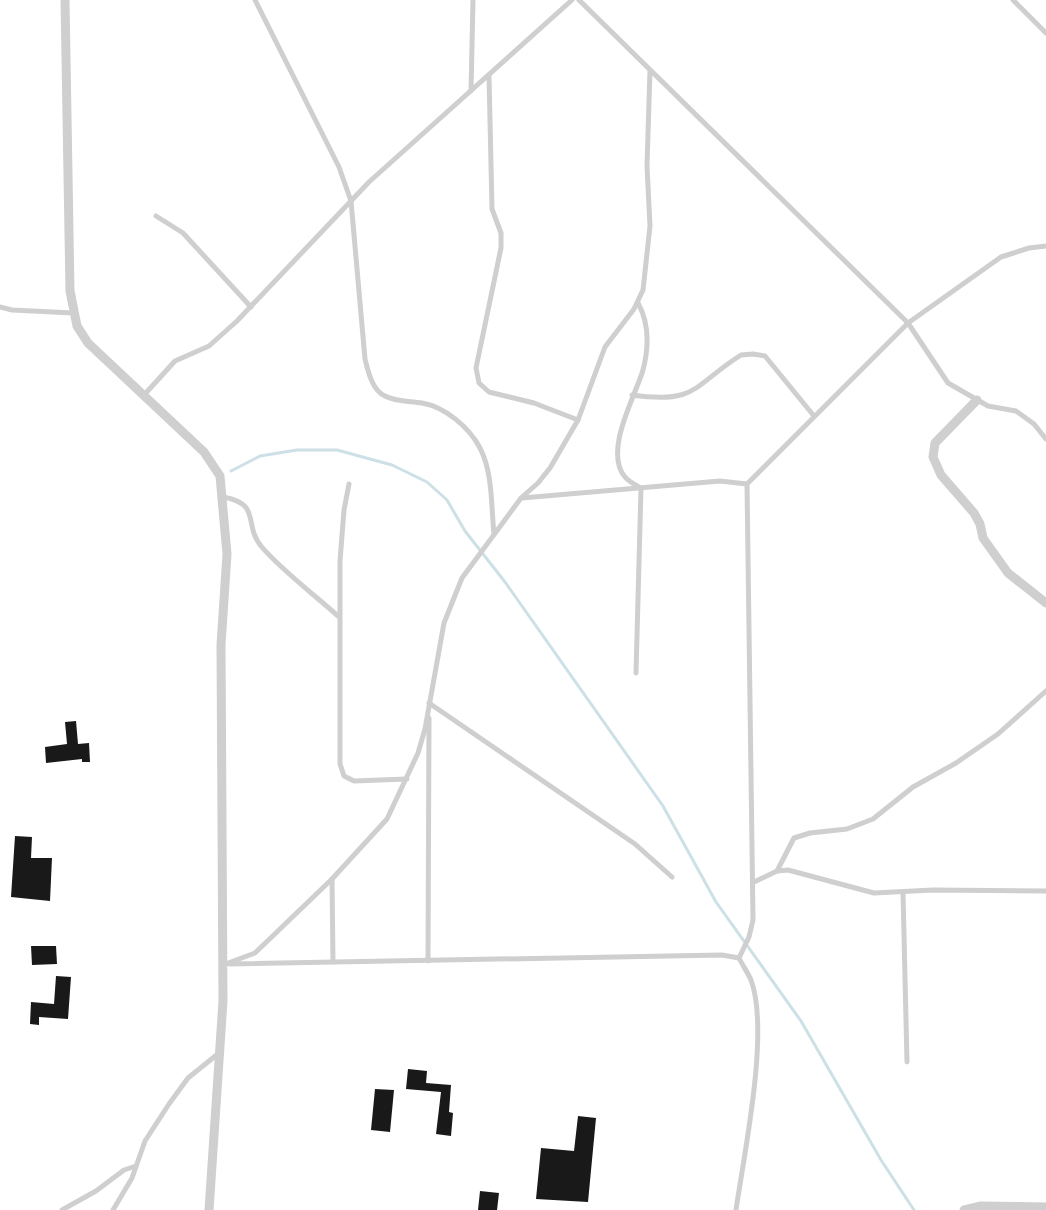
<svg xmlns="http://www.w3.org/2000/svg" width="1046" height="1210" viewBox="0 0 1046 1210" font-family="'Fira Sans Condensed',sans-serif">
<rect width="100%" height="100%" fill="#fff"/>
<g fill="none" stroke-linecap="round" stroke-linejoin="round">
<path stroke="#cce0e6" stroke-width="3" d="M 231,471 L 260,456 L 297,450 L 337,450 L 392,465 L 427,482 L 447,500 L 465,531 L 505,582 L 663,806 L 716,902 L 801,1021 L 881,1160 L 914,1210"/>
</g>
<g fill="#191919">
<path d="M 76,721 L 78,744 L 89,743 L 90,762 L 82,762 L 82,759 L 46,763 L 45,747 L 67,744 L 65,722 Z"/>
<path d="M 15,836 L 32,837 L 31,858 L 52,858 L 50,901 L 11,897 Z"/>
<path d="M 31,946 L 56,946 L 57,964 L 32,965 Z"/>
<path d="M 56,976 L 71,977 L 68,1019 L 39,1017 L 39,1025 L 30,1024 L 31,1002 L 54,1004 Z"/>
<path d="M 408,1069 L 427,1071 L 426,1083 L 451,1085 L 449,1112 L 453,1113 L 451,1136 L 436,1134 L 441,1092 L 406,1089 Z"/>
<path d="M 375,1089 L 394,1090 L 390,1132 L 371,1130 Z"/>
<path d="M 578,1116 L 596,1118 L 588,1202 L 536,1199 L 541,1148 L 574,1151 Z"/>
<path d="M 480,1191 L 499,1193 L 497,1210 L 478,1210 Z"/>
</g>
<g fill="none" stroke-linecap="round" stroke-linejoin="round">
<g stroke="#cfcfcf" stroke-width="5">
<path d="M 255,0 L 339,167 L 351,201 L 365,359 C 368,371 372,390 385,396 C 396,402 410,401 422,403 C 445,407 469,427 480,448 C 493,473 491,506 494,534"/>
<path d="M 579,0 L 908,323 L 948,383 L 988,406 L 1016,411 L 1034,424 L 1046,439"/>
<path d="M 1013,0 L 1046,33"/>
<path d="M 489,76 L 492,209 L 501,233 L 501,248 L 476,368 L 479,383 L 489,392 L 534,403 L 578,420"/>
<path d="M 471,91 L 473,0"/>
<path d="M 156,216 L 183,233 L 251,307"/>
<path d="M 0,307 L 12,310 L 73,313"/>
<path d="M 144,395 L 175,361 L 209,346 L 237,321 L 369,182 L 572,0"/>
<path d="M 632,395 C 698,404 692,386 741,355 L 753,354 L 765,356 L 814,416"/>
<path d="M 349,484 L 344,510 L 340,561 L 340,764 L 344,776 L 354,781 L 407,779"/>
<path d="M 223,497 C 262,504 243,524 261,546 C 280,569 316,596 339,617"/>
<path d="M 522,498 L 720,481 L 747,484"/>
<path d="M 636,673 L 641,488 C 636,485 629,482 625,477 C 603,451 636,395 643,370 C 649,347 649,323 638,303"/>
<path d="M 429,703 L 635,844 L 672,877"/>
<path d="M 777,871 L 794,838 L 810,833 L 847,829 L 873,819 L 913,787 L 956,763 L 998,734 L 1046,691"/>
<path d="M 332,879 L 333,962"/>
<path d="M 754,882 L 777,871 L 788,870 L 874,893 L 933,890 L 1046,891"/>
<path d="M 903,892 L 907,1062"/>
<path d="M 739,958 L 749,937 L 753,920 L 747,484 L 908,323 L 1001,257 L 1029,248 L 1046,246"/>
<path d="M 428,961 L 429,718"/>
<path d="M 229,964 L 722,955 L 739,958"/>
<path d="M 223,965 L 255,953 L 332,879 L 387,819 L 418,753 L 425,729 L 444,623 L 462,578 L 521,498 L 538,483 L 550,468 L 578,420 L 605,347 L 634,309 L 643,290 L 650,226 L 647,166 L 650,70"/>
<path d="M 62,1210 L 96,1191 L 124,1170 L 136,1166"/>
<path d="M 113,1210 L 132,1178 L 145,1141 L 169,1104 L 188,1078 L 219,1053"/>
<path d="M 736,1210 C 744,1154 770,1031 751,980 C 748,973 743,966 739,958"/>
</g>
<g stroke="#cfcfcf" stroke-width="9">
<path d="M 65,0 L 70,291 L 77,326 L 88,343 L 204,452 L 220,476 L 227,554 L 221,645 L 223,1001 L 209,1210"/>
<path d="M 977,400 L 935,443 L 933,457 L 941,475 L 974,513 L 980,524 L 983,538 L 1008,573 L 1046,603"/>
<path d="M 964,1210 L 981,1206 L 1046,1207"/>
</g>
</g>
</svg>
